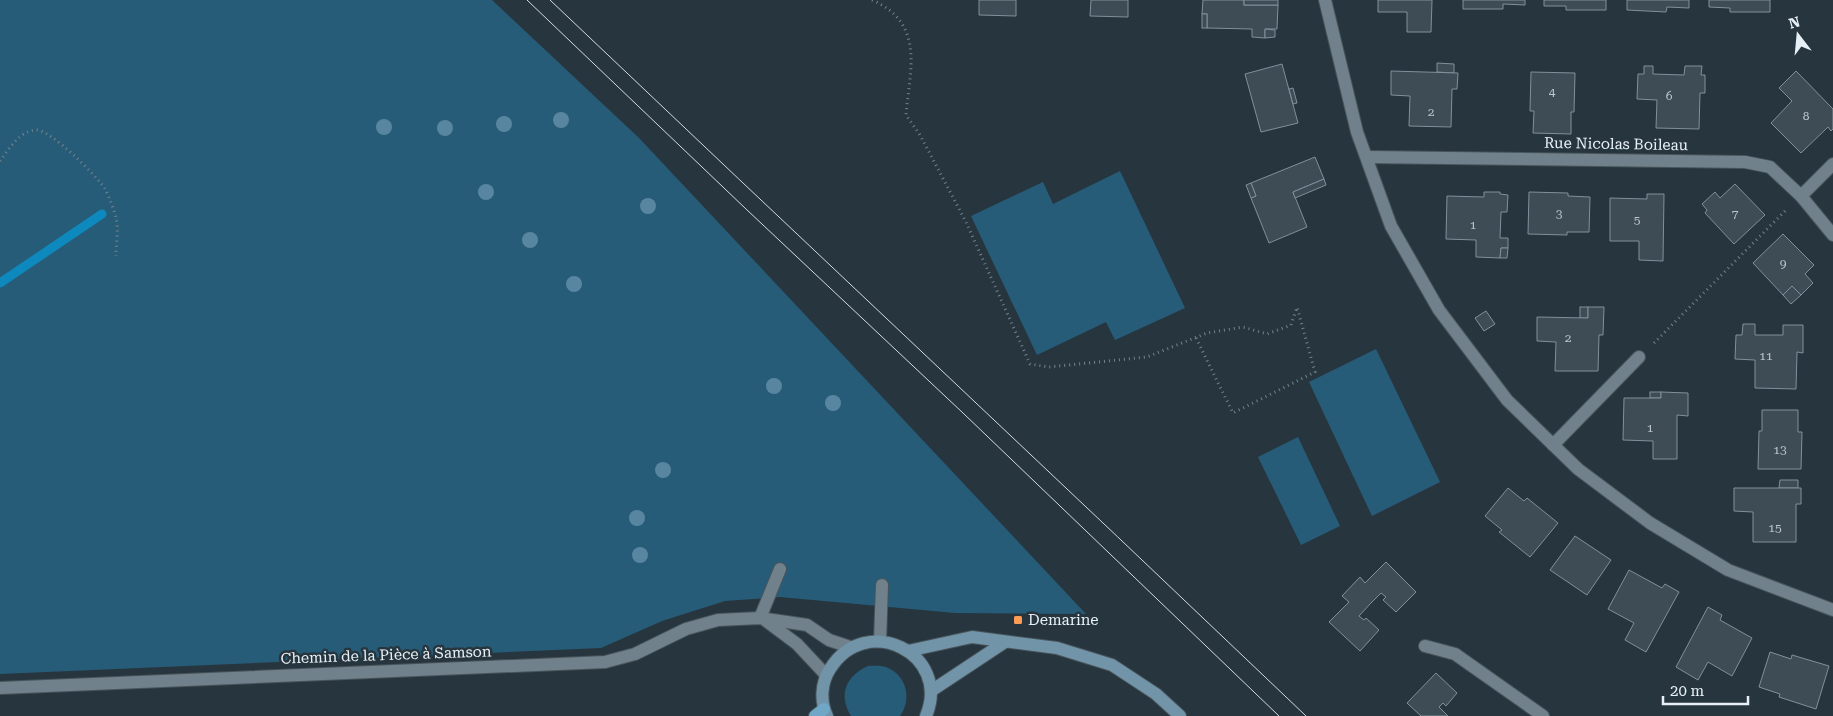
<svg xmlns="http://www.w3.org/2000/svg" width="1833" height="716" viewBox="0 0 1833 716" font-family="'Roboto Serif',serif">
<rect width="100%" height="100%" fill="#27363e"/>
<g fill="#275c79">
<path d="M 0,0 L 492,0 L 639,138 L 1086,614 L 955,613 L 780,597 L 725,601 L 662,621 L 601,648 L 0,674 Z"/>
<path d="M 1120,171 L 1185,308 L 1115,340 L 1106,322 L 1037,355 L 971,216 L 1043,182 L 1053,204 Z"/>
<path d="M 1376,349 L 1440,482 L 1372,516 L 1309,382 Z"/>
<path d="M 1298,437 L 1340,526 L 1301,545 L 1258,457 Z"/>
<path d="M 868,666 C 875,666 882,665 888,668 C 907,676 912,700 900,716 L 851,716 C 838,694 846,676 868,666 Z"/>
</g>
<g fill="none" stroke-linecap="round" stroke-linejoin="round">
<path stroke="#0e89be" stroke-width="9" d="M 0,283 L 102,214"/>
</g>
<g fill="#3d4c55" stroke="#80919b">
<path d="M 979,0 L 1016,0 L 1016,16 L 979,15 Z"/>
<path d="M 1091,0 L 1128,0 L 1128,17 L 1090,16 Z"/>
<path d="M 1203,0 L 1244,0 L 1244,5 L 1278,5 L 1277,29 L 1265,29 L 1265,38 L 1252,37 L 1252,29 L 1207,28 L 1207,14 L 1202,14 Z"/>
<rect x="1244" y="0" width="34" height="5"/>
<path d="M 1378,0 L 1432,0 L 1431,32 L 1407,32 L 1407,12 L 1378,12 Z"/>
<path d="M 1463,0 L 1525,0 L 1525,5 L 1503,4 L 1503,9 L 1463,9 Z"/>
<path d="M 1544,0 L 1606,0 L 1606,10 L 1566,10 L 1566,6 L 1544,6 Z"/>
<path d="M 1627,0 L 1689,0 L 1689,8 L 1667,7 L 1666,12 L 1627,10 Z"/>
<path d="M 1709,0 L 1770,0 L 1770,12 L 1730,12 L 1730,8 L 1709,7 Z"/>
<rect x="1202" y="14" width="5" height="14"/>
<path d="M 1265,29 L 1275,30 L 1275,37 L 1265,38 Z"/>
<path d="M 1437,63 L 1454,64 L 1454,73 L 1437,72 Z"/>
<path d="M 1282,64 L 1298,123 L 1261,132 L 1245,74 Z"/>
<path d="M 1644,66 L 1653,66 L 1653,74 L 1684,75 L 1685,66 L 1702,66 L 1701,75 L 1705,75 L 1705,93 L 1700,93 L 1699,129 L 1656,128 L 1657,100 L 1637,99 L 1638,74 L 1644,74 Z"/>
<path d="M 1391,71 L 1458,73 L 1457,89 L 1452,89 L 1451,127 L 1409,126 L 1410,96 L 1391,95 Z"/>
<path d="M 1796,71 L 1833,109 L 1833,129 L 1831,131 L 1828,127 L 1801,153 L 1771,123 L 1792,101 L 1779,88 Z"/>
<path d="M 1531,72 L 1575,73 L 1574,112 L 1571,112 L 1571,134 L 1533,133 L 1534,111 L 1530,111 Z"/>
<path d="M 1293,88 L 1297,103 L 1293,104 L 1289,89 Z"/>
<path d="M 1315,157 L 1324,179 L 1293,192 L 1307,227 L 1269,243 L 1251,198 L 1256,196 L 1251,183 Z"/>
<path d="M 1324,179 L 1326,185 L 1295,198 L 1293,192 Z"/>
<path d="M 1251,183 L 1256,196 L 1251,198 L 1246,185 Z"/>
<path d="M 1735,184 L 1765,215 L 1734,244 L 1705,213 L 1707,210 L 1702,204 L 1715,192 L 1720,198 Z"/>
<path d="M 1484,192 L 1500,192 L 1500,194 L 1508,195 L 1507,212 L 1501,212 L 1500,238 L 1508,238 L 1508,248 L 1501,248 L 1500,258 L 1476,257 L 1476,240 L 1446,239 L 1447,196 L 1484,197 Z"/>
<path d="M 1529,192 L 1568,193 L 1568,196 L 1590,197 L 1589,232 L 1567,232 L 1567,235 L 1528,234 Z"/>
<path d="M 1647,194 L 1664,194 L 1663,261 L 1639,260 L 1639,241 L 1610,241 L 1610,198 L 1647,199 Z"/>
<path d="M 1783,234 L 1814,265 L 1805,274 L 1813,283 L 1801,295 L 1792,286 L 1783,295 L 1753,263 Z"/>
<path d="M 1501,248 L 1508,248 L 1507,258 L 1500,258 Z"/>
<path d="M 1792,286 L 1801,295 L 1791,304 L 1783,295 Z"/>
<rect x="1580" y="307" width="8" height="11"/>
<path d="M 1588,307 L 1604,307 L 1603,335 L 1599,335 L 1598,371 L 1555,371 L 1556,342 L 1537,341 L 1537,317 L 1588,318 Z"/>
<path d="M 1486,311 L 1495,324 L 1484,331 L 1475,318 Z"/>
<path d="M 1743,324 L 1755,324 L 1755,335 L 1783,335 L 1783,325 L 1803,325 L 1803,353 L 1797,352 L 1796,389 L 1755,388 L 1755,360 L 1735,359 L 1736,335 L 1742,335 Z"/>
<rect x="1650" y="392" width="11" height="6"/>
<path d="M 1661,392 L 1688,393 L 1688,416 L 1677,415 L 1677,459 L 1653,459 L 1653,441 L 1623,440 L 1624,398 L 1661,398 Z"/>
<path d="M 1762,410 L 1798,410 L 1798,432 L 1802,432 L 1801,469 L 1758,469 L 1759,431 L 1762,431 Z"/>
<path d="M 1780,480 L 1798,480 L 1798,488 L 1779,488 Z"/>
<path d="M 1508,488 L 1524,501 L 1527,498 L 1558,523 L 1530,557 L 1499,532 L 1502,530 L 1485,516 Z"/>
<path d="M 1734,488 L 1801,488 L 1801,504 L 1796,504 L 1796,542 L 1753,542 L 1753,512 L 1734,511 Z"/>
<path d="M 1575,536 L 1611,560 L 1587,595 L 1550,570 Z"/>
<path d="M 1386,562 L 1416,592 L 1396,612 L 1383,600 L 1386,597 L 1381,593 L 1370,604 L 1359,616 L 1364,620 L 1366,618 L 1379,630 L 1360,651 L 1329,622 L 1349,602 L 1342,596 L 1360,577 L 1365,583 Z"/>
<path d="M 1629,570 L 1662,588 L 1665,584 L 1679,592 L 1646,652 L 1625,640 L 1634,623 L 1608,609 Z"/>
<path d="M 1708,607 L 1722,615 L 1720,620 L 1752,638 L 1732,676 L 1708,662 L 1698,680 L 1676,667 Z"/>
<path d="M 1770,652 L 1791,659 L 1792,655 L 1829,666 L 1816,709 L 1779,697 L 1780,694 L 1759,687 Z"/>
<path d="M 1436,673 L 1457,693 L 1446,706 L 1443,703 L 1439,707 L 1448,716 L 1421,716 L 1407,703 Z"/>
</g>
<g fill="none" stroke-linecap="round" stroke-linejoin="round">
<g stroke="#48545b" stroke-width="14">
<g id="lane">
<path d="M 1801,196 L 1833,164"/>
<path d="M 760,618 L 780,569"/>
<path d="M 880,641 L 882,585"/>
</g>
</g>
<g stroke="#48545b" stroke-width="14">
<g id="street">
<path d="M 1325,0 L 1357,132 L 1391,226 L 1439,310 L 1507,400 L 1578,469 L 1650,523 L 1728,570 L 1833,610"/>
<path d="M 1367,157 L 1745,162 L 1770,167 L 1801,196 L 1833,235"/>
<path d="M 1553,445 L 1639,357"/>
<path d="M 765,620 L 797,644 L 826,675"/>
<path d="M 1425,646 L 1455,654 L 1543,716"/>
<path d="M 0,688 L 605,662 L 635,654 L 686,629 L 718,620 L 760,618 L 807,625 L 829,640 L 850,647"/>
</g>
</g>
<g stroke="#48545b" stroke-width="14">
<g id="secondary">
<path d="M 908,651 L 972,637 L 1057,648 L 1112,665 L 1156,694 L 1180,716"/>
<path d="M 931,691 L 1005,642"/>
<path d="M 827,716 C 820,701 821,683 830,669 C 866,611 952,654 926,716"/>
</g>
</g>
<g stroke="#48545b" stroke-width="14">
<path id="primary" d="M 815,716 L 824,709"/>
</g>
<g stroke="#758289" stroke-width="3" stroke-dasharray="1 4" stroke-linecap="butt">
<path d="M 872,0 C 925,23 910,69 906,115 L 920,135 L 966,222 L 1030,364 L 1049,367 L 1147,357 L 1207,333 L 1243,327 L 1267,334 L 1291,325 L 1297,307"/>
<path d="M 0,161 C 9,149 19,131 36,130 C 50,129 97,176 105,189 C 109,197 114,209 116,218 C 119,229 116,244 116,256"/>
<path d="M 1196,338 L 1233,413 L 1315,372 L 1297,307"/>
<path d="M 1654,343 L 1787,209"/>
</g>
<use href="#lane" stroke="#71818b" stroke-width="12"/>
<use href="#street" stroke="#71818b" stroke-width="12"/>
<use href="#secondary" stroke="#7194a9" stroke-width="12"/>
<use href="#primary" stroke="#70a7c7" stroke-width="12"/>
<g stroke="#d1dae1" stroke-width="1">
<path d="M 527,0 L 746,209 L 963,413 L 1279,716"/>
<path d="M 550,0 C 801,239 1055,476 1306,716"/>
</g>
</g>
<g fill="#5886a1">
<circle cx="561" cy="120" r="8"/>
<circle cx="504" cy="124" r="8"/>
<circle cx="384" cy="127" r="8"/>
<circle cx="445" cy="128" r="8"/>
<circle cx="486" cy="192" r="8"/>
<circle cx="648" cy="206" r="8"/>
<circle cx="530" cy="240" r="8"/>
<circle cx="574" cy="284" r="8"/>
<circle cx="774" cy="386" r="8"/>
<circle cx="833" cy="403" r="8"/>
<circle cx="663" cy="470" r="8"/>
<circle cx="637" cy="518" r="8"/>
<circle cx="640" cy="555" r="8"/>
</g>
<rect fill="#fd9d55" stroke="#27363e" stroke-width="2" x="1013" y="615" width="10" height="10" rx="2.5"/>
<g text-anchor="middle" stroke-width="5" stroke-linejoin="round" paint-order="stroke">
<g font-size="12" fill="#bcc7ce">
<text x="1552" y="96">4</text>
<text x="1669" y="100">6</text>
<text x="1431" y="116">2</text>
<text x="1806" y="120">8</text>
<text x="1559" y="218">3</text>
<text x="1735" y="218">7</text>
<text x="1637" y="224">5</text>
<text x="1473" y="229">1</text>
<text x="1783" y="268">9</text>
<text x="1568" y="342">2</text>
<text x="1766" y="360">11</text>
<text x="1650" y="432">1</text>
<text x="1780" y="454">13</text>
<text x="1775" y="532">15</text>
</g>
<g font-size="15" fill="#e7f0f6" stroke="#27363e">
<text transform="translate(1616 144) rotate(1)" y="5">Rue Nicolas Boileau</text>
<text transform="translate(386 655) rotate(-2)" y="5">Chemin de la Pièce à Samson</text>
</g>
<g font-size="15" fill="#e7f0f6" stroke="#27363e" text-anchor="start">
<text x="1028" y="625">Demarine</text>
</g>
</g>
<g transform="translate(1798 35) rotate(344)" stroke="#27363e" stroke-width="4" paint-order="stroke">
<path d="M0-4L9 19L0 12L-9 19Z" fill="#e7f0f6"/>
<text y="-8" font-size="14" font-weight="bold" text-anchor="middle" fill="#e7f0f6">N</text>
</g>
<path d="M1663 696v8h85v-8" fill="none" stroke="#e7f0f6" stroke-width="2.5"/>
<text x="1670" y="696" font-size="15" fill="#e7f0f6" stroke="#27363e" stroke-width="4" paint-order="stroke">20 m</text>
</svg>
